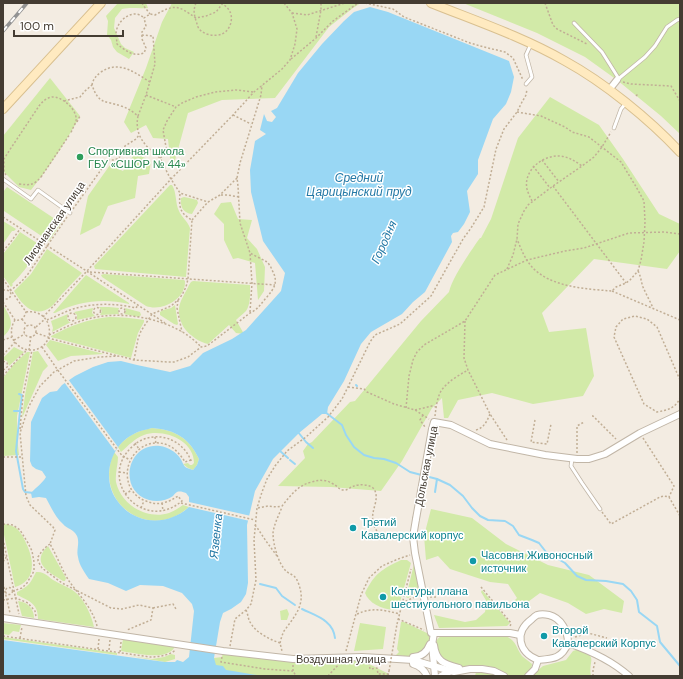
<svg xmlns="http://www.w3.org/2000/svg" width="683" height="679" viewBox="0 0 683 679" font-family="'DM Sans',sans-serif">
<rect width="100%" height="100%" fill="#f3ece2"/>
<g fill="#d2eaa8">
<path d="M 118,3 L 146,3 L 148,8 C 138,9 132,7 122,9 L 115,18 L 114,28 L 121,44 L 125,48 L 134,52 L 129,59 L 117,52 L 113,47 L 111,40 L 107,35 L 108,21 L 106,16 Z"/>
<path d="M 172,3 L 361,3 L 353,8 L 329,27 L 275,98 L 222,100 L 188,113 L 174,164 L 170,158 L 168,139 L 153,138 L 146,125 L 131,133 L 124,122 L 146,68 L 162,22 Z"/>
<path d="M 463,3 L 680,3 L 680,134 L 661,116 L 617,80 L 585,57 L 537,33 Z"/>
<path d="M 50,78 L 80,116 C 66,142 49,167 31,190 L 19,187 L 3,171 L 3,136 Z"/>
<path d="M 550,97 L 599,125 L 623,159 L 659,214 L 680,224 L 680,251 L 667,269 L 594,259 L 542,313 L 549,332 L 586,328 L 594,376 L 583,396 L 533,404 L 492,393 L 458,400 L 448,418 L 444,418 L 442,398 L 432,408 L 402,461 L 381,491 L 331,487 L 278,486 L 305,458 L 303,451 L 308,444 L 312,442 L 350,402 L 355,401 L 421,321 L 449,292 C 452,278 469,254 477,242 L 480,238 L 481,238 L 491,219 L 518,138 Z"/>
<path d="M 135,153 L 151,161 L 149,174 L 138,176 L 135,198 L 108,206 L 100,225 L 80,235 L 88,196 L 110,165 L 123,171 Z"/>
<path d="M 170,185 L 172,185 C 177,193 175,203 179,211 C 182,218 187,220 190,228 L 186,277 L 95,269 L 94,266 L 95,265 Z"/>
<path d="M 7,187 L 61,223 L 49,241 L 4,211 L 3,192 Z"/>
<path d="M 184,197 L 189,198 L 197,200 L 198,203 L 192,214 C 183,213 180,207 181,198 Z"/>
<path d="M 231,202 L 238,219 L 252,220 L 247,238 L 257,249 L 265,267 L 264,291 L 258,300 L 255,263 L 238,258 L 233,259 L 224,240 L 224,224 L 214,214 L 221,203 Z"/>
<path d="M 3,221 L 16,229 L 14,231 L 12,231 L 3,244 Z"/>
<path d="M 20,232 L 43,247 L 40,252 L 38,251 C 30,263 22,274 12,284 L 13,285 L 11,287 L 3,276 L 3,254 L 15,239 Z"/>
<path d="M 47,249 L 82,273 C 75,280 69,287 62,294 C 59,298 56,302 52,306 C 35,320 22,305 14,291 L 31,274 Z"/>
<path d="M 104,274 L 184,280 L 185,281 C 186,299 162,312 146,306 L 102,277 L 101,275 Z"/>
<path d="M 86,275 L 129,303 L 129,304 C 104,298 78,301 55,313 L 53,313 Z"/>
<path d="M 193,281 L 250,285 C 250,293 251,304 246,311 C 243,314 239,317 236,320 L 244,334 L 236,333 L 229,325 L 208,344 C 201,343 189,335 185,329 C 181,324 178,314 179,308 C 180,300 186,292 189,285 L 191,282 Z"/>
<path d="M 3,305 C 11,318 16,325 3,337 Z"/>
<path d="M 175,305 L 178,324 L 177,325 L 174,324 L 160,315 L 160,312 L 163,310 L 171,308 Z"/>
<path d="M 99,307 L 109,307 L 119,308 L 118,311 L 119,314 L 100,315 L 102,311 Z"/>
<path d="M 93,308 L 92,313 L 95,316 L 77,320 L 77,315 L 74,312 Z"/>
<path d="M 125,308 L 140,312 L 141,315 L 139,317 L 124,314 L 126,311 Z"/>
<path d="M 68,314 L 67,318 L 69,322 L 71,322 L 52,332 L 53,328 L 51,321 Z"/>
<path d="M 109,317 C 121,317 132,318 144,320 L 144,322 L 138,333 L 131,358 L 51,337 L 51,336 C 70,326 88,319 109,317 Z"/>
<path d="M 50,340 L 104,354 L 71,356 L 58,361 L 46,345 Z"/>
<path d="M 14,347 L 24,352 L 9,366 C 8,362 7,360 3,360 L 3,358 Z"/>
<path d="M 38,351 L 48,366 L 43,371 L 22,418 L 25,395 L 33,352 Z"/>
<path d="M 27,352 L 30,352 L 17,416 L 17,436 L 19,455 L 3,456 L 3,378 L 14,364 Z"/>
<path d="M 152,428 C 176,430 189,438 199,459 L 197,465 L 193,470 L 188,468 L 183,464 L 188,463 L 190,465 L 192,465 L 194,463 C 194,440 163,428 144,435 C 134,439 129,445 121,452 L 118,447 C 128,435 137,431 152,428 Z"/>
<path d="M 114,452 L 118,457 C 118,465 115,473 116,482 C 121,505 147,520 169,513 C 174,511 179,508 183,505 L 189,507 C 149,543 92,502 114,452 Z"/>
<path d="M 431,509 L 472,518 L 506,544 L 548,565 L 589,575 L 624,601 L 622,613 L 604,609 L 586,614 L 568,603 L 540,593 L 517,610 L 510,605 L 517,598 L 508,584 L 490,582 L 450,569 L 438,556 L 426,560 L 424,536 Z"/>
<path d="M 7,524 C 10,525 13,526 16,528 C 20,531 24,538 26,543 C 34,559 37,581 15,587 L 3,530 L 3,525 Z"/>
<path d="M 48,546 L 66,578 L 65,581 L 63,581 C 49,572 30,563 48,546 Z"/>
<path d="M 401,560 L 407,560 L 411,563 L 398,609 C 386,612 369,604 365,593 C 374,574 382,569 401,560 Z"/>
<path d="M 414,564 L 416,564 L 421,591 L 408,598 L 406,597 Z"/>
<path d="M 36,572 C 45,571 48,577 55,581 C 62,585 69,587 75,592 C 84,599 92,616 94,627 L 38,619 C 38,604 30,601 17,595 L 17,592 C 29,586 30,584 36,572 Z"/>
<path d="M 482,590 L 510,623 L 507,626 L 439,628 L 434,615 L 465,622 L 476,620 L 485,612 L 487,602 L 481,592 Z"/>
<path d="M 18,601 C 28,602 34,609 34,618 L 22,616 Z"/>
<path d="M 287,609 L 289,614 L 287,620 L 281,620 L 280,611 Z"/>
<path d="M 401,622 L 404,622 L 429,634 L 430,641 L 427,650 L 413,657 L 396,655 L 399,652 L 397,649 Z"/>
<path d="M 3,623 L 21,625 L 19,632 L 13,631 L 9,635 L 3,634 Z"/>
<path d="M 360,623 L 386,627 L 383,649 L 354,651 Z"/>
<path d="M 443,635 L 503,635 C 517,640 515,646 522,656 C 525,659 529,661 532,664 L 531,671 L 526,676 C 521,676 514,677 509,676 C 505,675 502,671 498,669 C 487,665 471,663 459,668 L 438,657 C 436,647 432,641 443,635 Z"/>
<path d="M 3,637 L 117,653 L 117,655 L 3,639 Z"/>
<path d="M 123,639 L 175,646 C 169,662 134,653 121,651 Z"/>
<path d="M 579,649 C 599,658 588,659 591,676 L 531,676 L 543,666 L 566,660 L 573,651 Z"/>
<path d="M 223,651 L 275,657 L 361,660 L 389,674 L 389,676 L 201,676 L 214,658 L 222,657 Z"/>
<path d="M 171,654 L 175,655 L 175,659 L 165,662 L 124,655 L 152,659 L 164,657 Z"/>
<path d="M 476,672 L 485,672 L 498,676 L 475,676 Z"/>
</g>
<path fill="#99d7f4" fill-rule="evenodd" d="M 370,7 L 388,12 L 509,61 L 514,77 L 511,92 L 506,104 L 493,119 L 478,160 L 478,174 L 467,191 L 470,212 L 464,224 L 458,232 L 453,233 L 451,236 L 452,242 L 425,292 L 413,302 L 402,314 L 371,332 L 361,344 L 344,381 L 328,407 L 327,414 L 322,414 L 299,433 L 273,459 L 255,491 L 247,525 L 248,583 L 246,594 L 241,602 L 231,609 L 223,613 L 220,622 L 214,658 L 216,665 L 223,666 L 226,670 L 233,671 L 262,676 L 3,676 L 3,640 L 165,662 L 175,662 L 177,660 L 183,662 L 189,657 L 194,611 L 192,604 L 182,593 L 163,586 L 140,585 L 126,591 L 108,583 L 89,579 C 85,573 79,565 78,557 C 76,550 80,543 77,536 C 74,529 67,529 63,524 C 55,517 51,507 46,498 L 39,497 L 32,498 L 31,493 C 36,487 42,484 46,477 L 42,471 L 36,469 L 32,466 L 30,461 L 31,422 L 42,398 L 50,392 L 57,391 L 62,385 L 75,376 L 93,367 L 108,362 L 121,361 L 137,365 L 170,372 L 190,366 L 203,353 L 232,339 L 246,330 L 281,291 L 285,273 L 263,241 L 251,192 L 250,170 L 253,153 L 255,141 L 266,134 L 260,130 L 264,114 L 267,121 L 272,122 L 276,117 L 271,111 L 277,108 L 298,73 L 322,44 L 344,21 L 354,12 ZM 152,428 C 176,430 189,438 199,459 L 197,465 L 193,470 C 191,469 189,469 187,468 C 183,466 183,462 180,458 C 176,452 168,447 160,446 C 127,442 117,491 149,500 C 157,502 166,501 173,496 C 174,495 175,493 177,492 C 180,491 183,492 186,493 L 189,497 L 189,507 C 167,527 133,525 116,499 C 102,478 110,447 132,435 C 138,431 145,430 152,428 Z"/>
<g fill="#f3ece2">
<path d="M 68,379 L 118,447 L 115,451 L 64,382 Z"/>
<path d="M 189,502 L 251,516 L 250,521 L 189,507 Z"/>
</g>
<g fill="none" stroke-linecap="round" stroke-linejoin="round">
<g stroke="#99d7f4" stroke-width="2">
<path d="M 356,385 L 357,386"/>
<path d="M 19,394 L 22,395 L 20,411"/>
<path d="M 14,411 L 20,411 L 16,451 L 23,489 L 25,492 L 34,493"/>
<path d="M 325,412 L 342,425 L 346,435 L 354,447 L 364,455 L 374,458 L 384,459 L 396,463 L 410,472 L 437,479 L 450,485 L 463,496 L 472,508 L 480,516 L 488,520 L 505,521 L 513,526 L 519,535 L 532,540 L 539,543 L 546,552 L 565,563 L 577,576 L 586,580 L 606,581 L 623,584 L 631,591 L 637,600 L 639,612 L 657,626 L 660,642 L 680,666"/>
<path d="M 298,432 L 306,442 L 313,448"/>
<path d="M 280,451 L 288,458"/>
<path d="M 290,460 L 295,464"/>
<path d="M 435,492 L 437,479"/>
<path d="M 260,584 L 276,588 L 282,596 L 295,605"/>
<path d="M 302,609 C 316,616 333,620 335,638"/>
</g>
<g stroke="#c1b6a7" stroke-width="4.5">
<g id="lane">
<path d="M 574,23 L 602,52 L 619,79"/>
<path d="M 617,80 L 645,57 L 655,46 L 667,27 L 677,20 L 680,19"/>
<path d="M 526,84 L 532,77 L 526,55 L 531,44"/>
<path d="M 614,128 L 621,109 L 626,103"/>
<path d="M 3,179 L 31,199 L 38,190 L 70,213"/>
<path d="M 572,459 L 571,466 L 582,483 L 600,509"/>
</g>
</g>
<g stroke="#c1b6a7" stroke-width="8">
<g id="street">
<path d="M 609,90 L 617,80"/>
<path d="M 432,429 L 434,422 L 451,425 L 490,444 L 545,455 L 577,459 L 589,459 L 605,454 L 640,433 L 680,414"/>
<path d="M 416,519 L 413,537 L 415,553 L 431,633 L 510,633 L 520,635"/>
<path d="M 3,618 L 223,651 L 293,659 L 362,657 L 397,659 L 413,660 L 454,672 L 470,669 L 482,669 L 494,671 L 504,676"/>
<path d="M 434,633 L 432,645 L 435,676"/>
<path d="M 538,660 C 518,652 514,632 532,619 C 533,618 535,616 537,615 C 540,614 545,614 549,615 C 561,618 568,631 568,643"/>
<path d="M 427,676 C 424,669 420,666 413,664 L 413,657 C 422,657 427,652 430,644 L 434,645 C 436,662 445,664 459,668 L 451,671 L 441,676"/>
<path d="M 528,676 L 535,669 L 538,660 C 552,659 562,659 568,643 C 591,651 611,660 629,676"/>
</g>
</g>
<g stroke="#d9c090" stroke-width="10">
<g id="secondary">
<path d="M 431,3 C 476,21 523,37 565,61 C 605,83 649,119 680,152"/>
<path d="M 3,109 L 101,3"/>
</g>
</g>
<g stroke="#c1ae95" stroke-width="1.5" stroke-dasharray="2 2" stroke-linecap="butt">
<path d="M 142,3 L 143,5 L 150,14"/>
<path d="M 196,3 C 193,11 194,13 196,21 C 197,23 197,25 198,27 C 202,35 215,37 222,34 C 231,30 234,17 229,10 C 227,7 224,5 222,3"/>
<path d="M 365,3 L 393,9 L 404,17 L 470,43 L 484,47 L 505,52 L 513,58 L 523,80"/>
<path d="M 545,3 L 553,25 L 557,29 L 587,44"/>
<path d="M 292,13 L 307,15 L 345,3"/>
<path d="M 142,35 L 142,39 L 146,48 L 144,53 C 133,57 126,51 117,44 C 117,41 116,37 116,34 C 116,21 133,7 144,18"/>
<path d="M 316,37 L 321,10 L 321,3"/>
<path d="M 291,59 L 316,38 L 333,21 L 358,3"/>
<path d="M 623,82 L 631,84 L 671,86 L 680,101"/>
<path d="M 92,85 C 93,79 96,76 101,72 C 119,60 134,72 150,82"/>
<path d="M 146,95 L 176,107"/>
<path d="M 636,96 L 638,94"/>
<path d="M 64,101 L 80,97 L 85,91 L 92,85 C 99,105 104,100 121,106 C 128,108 133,112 138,116 C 134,136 146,147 160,158"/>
<path d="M 517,112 L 541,116 L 565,127 L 572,132 L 589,137 L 621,162 L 635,185 L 644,201 L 645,222 L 644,242 L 641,260 L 638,271 L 630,280 L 626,283 L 616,287 L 612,291 C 586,289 550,287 532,267 C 525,259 521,249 517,239"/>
<path d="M 233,115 L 251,124"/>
<path d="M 138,116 L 146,95 L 155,64 L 153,36 L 142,35 L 142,32 L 146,26 L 144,18 L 150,14 L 155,15 C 175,4 177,5 196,18 L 206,16 L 216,12 L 223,3"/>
<path d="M 77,122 L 80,116"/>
<path d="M 542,160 L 559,182"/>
<path d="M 533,166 L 550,188"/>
<path d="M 6,175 L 4,172 L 4,159 L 9,151 L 39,106 C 42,102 46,98 52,97 C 62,96 78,110 76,121 C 75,125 72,129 71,133"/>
<path d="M 41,177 L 70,134"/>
<path d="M 237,178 L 220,195 L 208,202 L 180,193 L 169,176 L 160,158 L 166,154 L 166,147 L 163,130 L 167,121 L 176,107 L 182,103 L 196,97 L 215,92 L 236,90 L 254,92"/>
<path d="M 19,184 C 30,185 33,186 41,177"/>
<path d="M 553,186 L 626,283"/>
<path d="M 221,195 L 228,195 L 239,197"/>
<path d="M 532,201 C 530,197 528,193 527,189 C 523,171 542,155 560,156 C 569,157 575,161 582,166"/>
<path d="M 73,209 L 108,160 L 114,160 L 119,158 L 125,146 L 136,139 L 139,135"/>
<path d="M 3,217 L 88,272 L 165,323"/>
<path d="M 192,220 L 208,202"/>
<path d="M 3,251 L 10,243 L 20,229"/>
<path d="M 507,269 L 513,255 L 517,239 L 518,224 L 524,211 L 528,205 L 553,186 L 582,166 L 594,157 L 602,147 L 611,132"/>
<path d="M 638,271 C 641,276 641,282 643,287 C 646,294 650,301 653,308"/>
<path d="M 90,272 L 275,285"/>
<path d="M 3,279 L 26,312"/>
<path d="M 3,290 L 7,290 C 12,292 12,296 8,299 L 3,299"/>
<path d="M 10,291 L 21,282 L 28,274 L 67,217"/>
<path d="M 612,291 L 680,320"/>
<path d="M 178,300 L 177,308 L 182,332"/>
<path d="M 3,302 L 15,320"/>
<circle cx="97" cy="311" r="3.5"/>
<circle cx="122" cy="311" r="3"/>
<path d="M 26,312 C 56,308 57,351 30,350 C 23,350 18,346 14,341 C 10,334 11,326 15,320 C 22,321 24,318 26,312 Z"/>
<path d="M 250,312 L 252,283 L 250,253 L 240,223 L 238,186 L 237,178 L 240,163 L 261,95 L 262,85"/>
<circle cx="72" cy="317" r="4"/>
<path d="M 43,317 L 87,271 L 171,179 L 233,115 L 254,92 L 282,69 L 290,60 L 295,44 L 297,29 L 292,13 L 284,3"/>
<path d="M 22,319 L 27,326"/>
<path d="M 47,320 C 55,317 64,312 73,309 C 93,303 115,303 136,308 L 138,305"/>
<path d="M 465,321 L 464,358 L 468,370 L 490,414 L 507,440"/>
<circle cx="30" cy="331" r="6"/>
<path d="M 36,327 L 45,319"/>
<path d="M 36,333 L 48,337"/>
<path d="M 49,335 C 64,328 77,321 92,318 C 127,310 177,320 201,347"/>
<path d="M 48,338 L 118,356"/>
<path d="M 3,340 L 12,337"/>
<path d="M 14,340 L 25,334"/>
<path d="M 42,347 L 57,369 L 123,457"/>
<path d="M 29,350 L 31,336"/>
<path d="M 3,355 L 15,342"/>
<path d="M 134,360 L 138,339 L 141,331 L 152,314 L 171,306 L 178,300 L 182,295 L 186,287 L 188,279 L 192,220 C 179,213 179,206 180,193"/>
<path d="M 3,361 L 7,363 L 8,366 L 5,369 L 3,370"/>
<path d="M 3,376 L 16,361 L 25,352 L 26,349"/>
<path d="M 680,380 L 657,327 L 647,319 L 635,316 L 623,319 L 616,327 L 614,337 L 644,404 L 657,412 C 667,410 675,409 680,398"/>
<path d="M 348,387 L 364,389 L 367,392 L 394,404 L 415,410 L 429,419"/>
<path d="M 406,408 L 409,376 L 413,360 L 417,352 L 424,345 L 465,321 L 495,275 L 527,260 L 565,251 L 584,248 L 629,233 L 665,232 L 680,234"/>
<path d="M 415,410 L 432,406 L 436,407"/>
<path d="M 423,415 L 420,420 L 425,427"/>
<path d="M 435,416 C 436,408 437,398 441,391 C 447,382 459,375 468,370"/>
<path d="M 592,416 L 593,416 L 616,439"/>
<path d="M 535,420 L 531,442 L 547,444 L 551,424"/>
<path d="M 20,429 L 23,396 L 32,350"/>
<path d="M 476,430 C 484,428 487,421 490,414"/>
<path d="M 155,437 L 156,444"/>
<path d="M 643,438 L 674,486 L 669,497"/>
<path d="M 135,443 L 139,449"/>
<path d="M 577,453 L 577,426 L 584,422"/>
<path d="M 123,456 L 130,460"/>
<path d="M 3,457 L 21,457"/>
<path d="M 191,460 L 185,462 C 182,457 178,452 173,448 C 148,431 118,459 130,487 C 133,493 139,499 146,501 C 157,506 168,503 178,496 L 182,501 C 143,534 95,479 133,446 C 140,439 151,436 161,437 C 176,439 187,449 192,463"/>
<path d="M 119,472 L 127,473"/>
<path d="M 125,494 L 132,490"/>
<path d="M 162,503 L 163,511"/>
<path d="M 181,503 L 255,520"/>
<path d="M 141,508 L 144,501"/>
<path d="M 258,508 L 268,506 L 277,507 L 282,506 C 291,495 298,485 312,482 C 317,480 322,480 327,481 C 330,482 333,484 335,485 C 338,487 340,490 343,490 C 347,491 350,487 354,486 C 359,484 370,484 374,489 C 379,497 374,506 373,513 C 371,523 376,534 386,538 C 393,540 401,539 407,538"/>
<path d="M 602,512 L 611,524 L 660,497 L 664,496 L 669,497 L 680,516"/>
<path d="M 3,524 L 13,525 L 20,530 L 28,543 L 32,551 L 34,562 L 34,571 L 27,583 L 22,588 L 13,591"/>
<path d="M 255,525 L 258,529 L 266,541 L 277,556"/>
<path d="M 3,539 L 19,614"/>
<path d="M 50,544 L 47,546 L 42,551 L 38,557 L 38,561 L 42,568 L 62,583 L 111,608 L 122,609 L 139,605 L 153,608 L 151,620 L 127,630"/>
<path d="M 3,554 L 6,557 L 5,560 L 3,561"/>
<path d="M 3,583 L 10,613"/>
<path d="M 481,587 L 511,623 L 510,627"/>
<circle cx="9" cy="591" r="3.5"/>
<path d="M 430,597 L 436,597"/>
<path d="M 3,600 L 16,598 L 28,603 L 35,611 L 36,617"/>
<path d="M 402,603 L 417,596"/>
<path d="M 153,608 L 173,604 L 176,609"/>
<path d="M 246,610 C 248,614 248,619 250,622 C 256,633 269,639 280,643 L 282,651"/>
<path d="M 357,614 C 373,607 383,610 400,614"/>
<path d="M 398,619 L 424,630"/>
<path d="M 397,624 L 411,569"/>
<path d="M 97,626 C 93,609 79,595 69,581 C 62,570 57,556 50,544 L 55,530 L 53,527 L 30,505 L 26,496 L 20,433 L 29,406 L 40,386 L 54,372 L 74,361 L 99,357 L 120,356 L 134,360 L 168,362 L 174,362 L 188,357 L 201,347 L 207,346 L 250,313 C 257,310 261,304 266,298 C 274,289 279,282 272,270 C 271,267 269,264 267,262 C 262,259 255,256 250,253"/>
<path d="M 3,636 L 150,657 C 159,657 169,655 176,650"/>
<path d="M 575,637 L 588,633 L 607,638"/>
<path d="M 20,638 L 22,627"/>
<path d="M 280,643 C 281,639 282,635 284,631 C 292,620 303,608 301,593 C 300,587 298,580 294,576 C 291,574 288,573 286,571 C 278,563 273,544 273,533 C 274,524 279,515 282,507"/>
<path d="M 230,646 L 235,619 L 246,610 L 251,604 L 256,580 L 254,540 L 257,508 L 262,492 L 267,479 L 275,466 L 287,451 L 306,437 L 328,417 L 342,399 L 370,342 L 375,335 L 400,324 L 431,296 L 463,239 L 471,228 L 484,207 L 496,149 L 504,129 L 517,112 L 522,102 L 526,95 L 527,89"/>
<path d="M 98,649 L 99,639"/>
<path d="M 109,650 L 110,640"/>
<path d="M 346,651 L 361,595 L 369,578 L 382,566 L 398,559 L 410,555"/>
<path d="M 120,652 L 121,642"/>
<path d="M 222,657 L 221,662 L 265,669 L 293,671"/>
<path d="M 369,663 L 370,669 L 377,668 L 378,674 L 389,674"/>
<path d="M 293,665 L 293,671 L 296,676"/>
<path d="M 328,676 L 339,664"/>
<path d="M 388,676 L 389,671"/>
<path d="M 593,676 L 593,670 L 595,662"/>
</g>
<use href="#lane" stroke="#fff" stroke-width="3"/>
<use href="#street" stroke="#fff" stroke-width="6"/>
<use href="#secondary" stroke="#ffeac0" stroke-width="8"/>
<g stroke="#939393" stroke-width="3.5">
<path id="rail" d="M 3,31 L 27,3"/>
</g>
<use href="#rail" stroke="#fff" stroke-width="2" stroke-dasharray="6" stroke-linecap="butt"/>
<g stroke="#c1b6a7" stroke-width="8" stroke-linecap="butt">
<path id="street-bridge" d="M 416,519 L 432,429"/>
</g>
<path stroke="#c1ae95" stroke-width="1.5" stroke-dasharray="2 2" stroke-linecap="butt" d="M 389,671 L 397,624"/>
<use href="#street-bridge" stroke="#fff" stroke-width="6"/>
</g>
<circle fill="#2e9e5b" stroke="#fff" stroke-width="1.5" cx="80" cy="157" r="4"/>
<g fill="#0f9aa8" stroke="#fff" stroke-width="1.5">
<circle cx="353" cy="528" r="4"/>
<circle cx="473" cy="561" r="4"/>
<circle cx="383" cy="597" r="4"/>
<circle cx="544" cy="636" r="4"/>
</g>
<g text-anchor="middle" stroke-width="3" stroke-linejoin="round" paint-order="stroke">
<g font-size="11" fill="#27864d" stroke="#fff" text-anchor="start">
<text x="88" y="155">Спортивная школа<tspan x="88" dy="13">ГБУ «СШОР № 44»</tspan></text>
</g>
<g font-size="11" fill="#443c32" stroke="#fff">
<text transform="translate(54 223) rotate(-55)" y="4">Лисичанская улица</text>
<text transform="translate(426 466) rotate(-79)" y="4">Дольская улица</text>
<text x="341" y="663">Воздушная улица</text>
</g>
<g font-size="11" fill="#0d838f" stroke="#fff" text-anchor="start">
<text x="361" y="526">Третий<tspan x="361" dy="13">Кавалерский корпус</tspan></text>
<text x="481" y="559">Часовня Живоносный<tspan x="481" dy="13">источник</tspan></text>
<text x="391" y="595">Контуры плана<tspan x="391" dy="13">шестиугольного павильона</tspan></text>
<text x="552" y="634">Второй<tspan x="552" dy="13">Кавалерский Корпус</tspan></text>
</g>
<g font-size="12" font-style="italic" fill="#2479a6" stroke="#fff">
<text x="359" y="182">Средний<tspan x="359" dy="14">Царицынский пруд</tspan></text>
<text transform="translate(384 242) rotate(-66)" y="4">Городня</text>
<text transform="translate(216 536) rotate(-84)" y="4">Язвенка</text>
</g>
</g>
<rect width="683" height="679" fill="none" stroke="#443c32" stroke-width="8"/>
<path d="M14 30v6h109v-6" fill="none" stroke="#443c32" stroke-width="2"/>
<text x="20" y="30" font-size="12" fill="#443c32" stroke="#ffffff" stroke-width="3" paint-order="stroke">100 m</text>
</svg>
